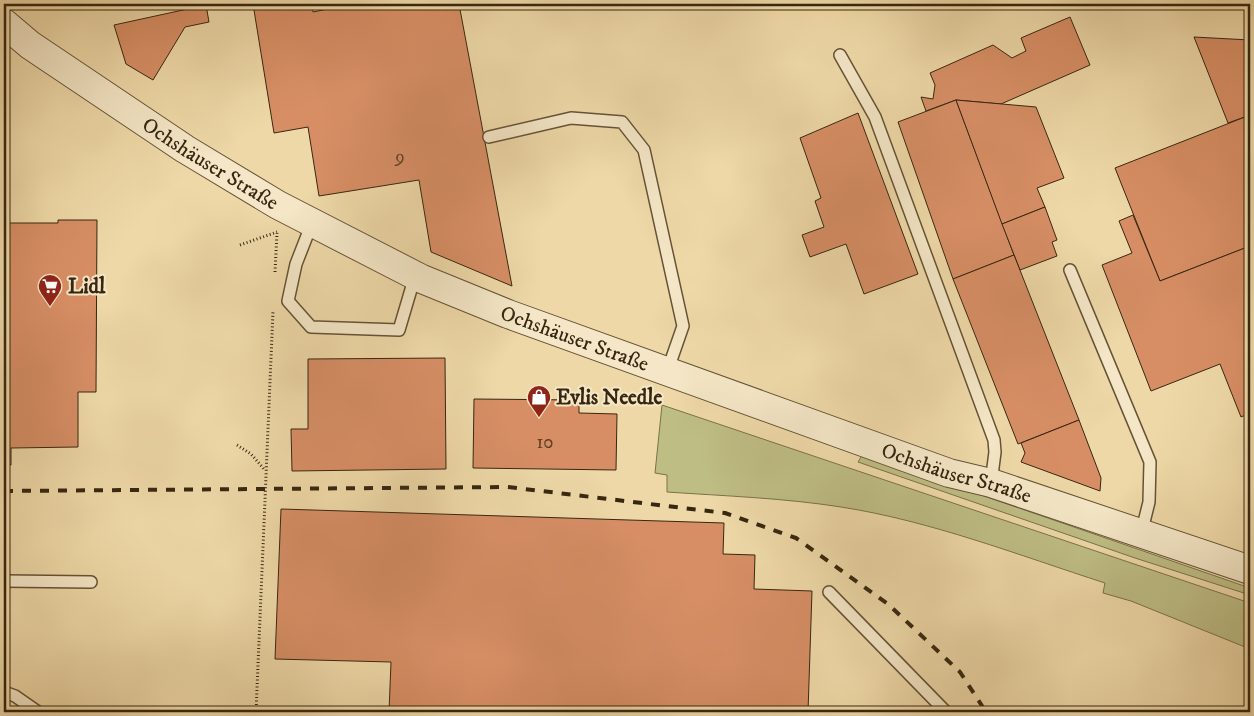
<svg xmlns="http://www.w3.org/2000/svg" width="1254" height="716" viewBox="0 0 1254 716" font-family="'IM FELL DW Pica',serif">
<rect width="100%" height="100%" fill="#eed8a7"/>
<filter id="stains"><feTurbulence type="fractalNoise" baseFrequency=".004" numOctaves="4"/><feColorMatrix values="0 0 0 0 .2 0 0 0 0 .09 0 0 0 0 .02 0 0 0 .5 -.17"/></filter>
<radialGradient id="worn" r=".72"><stop offset=".6" stop-color="#630" stop-opacity="0"/><stop offset="1" stop-color="#630" stop-opacity=".3"/></radialGradient>
<g fill="#bebd84" stroke="#7a724a">
<path d="M 662,405 L 1250,603 L 1250,649 L 1131,601 L 1103,593 L 1105,583 C 1018,555 931,521 841,507 C 784,498 725,496 667,492 L 667,475 L 655,473 Z"/>
<path d="M 863,454 L 1250,588 L 1250,595 L 1135,558 L 858,462 Z"/>
</g>
<g fill="#d78e65" stroke="#372711">
<path d="M 253,4 L 312,4 L 313,12 L 352,4 L 459,4 L 512,286 L 431,252 L 419,180 L 319,196 L 308,127 L 274,133 Z"/>
<path d="M 206,5 L 209,22 L 185,27 L 153,80 L 126,64 L 114,25 Z"/>
<path d="M 1070,17 L 1090,65 L 1001,104 L 956,100 L 926,111 L 921,97 L 933,99 L 935,85 L 930,73 L 993,45 L 1012,58 L 1026,51 L 1021,38 Z"/>
<path d="M 1194,37 L 1250,40 L 1250,115 L 1228,123 Z"/>
<path d="M 956,100 L 1014,255 L 953,279 L 898,122 Z"/>
<path d="M 956,100 L 1036,107 L 1064,178 L 1037,188 L 1045,207 L 1002,224 Z"/>
<path d="M 858,113 L 918,274 L 864,294 L 846,244 L 810,257 L 802,235 L 824,227 L 815,201 L 821,198 L 800,138 Z"/>
<path d="M 1250,115 L 1250,246 L 1160,281 L 1115,168 Z"/>
<path d="M 1045,207 L 1057,240 L 1052,242 L 1057,256 L 1020,270 L 1002,224 Z"/>
<path d="M 1133,215 L 1160,281 L 1250,246 L 1250,413 L 1241,417 L 1220,364 L 1151,391 L 1102,265 L 1132,253 L 1119,221 Z"/>
<path d="M 58,220 L 97,220 L 96,392 L 78,392 L 78,447 L 11,448 L 11,465 L 4,465 L 4,223 L 58,223 Z"/>
<path d="M 1014,255 L 1079,420 L 1018,444 L 953,279 Z"/>
<path d="M 445,358 L 446,469 L 292,471 L 291,429 L 308,429 L 308,359 Z"/>
<path d="M 474,399 L 579,400 L 579,413 L 617,414 L 616,470 L 473,468 Z"/>
<path d="M 1079,420 L 1101,478 L 1100,491 L 1021,462 L 1025,453 L 1021,443 Z"/>
<path d="M 281,509 L 724,523 L 723,554 L 755,555 L 754,589 L 812,591 L 808,712 L 389,712 L 391,662 L 275,659 Z"/>
</g>
<g fill="none" stroke-linecap="round" stroke-linejoin="round">
<g stroke="#655336" stroke-width="14">
<g id="service">
<path d="M 840,55 L 875,117 L 994,440 L 995,452 L 991,483"/>
<path d="M 489,137 L 571,118 L 622,122 L 644,150 L 683,326 L 667,372"/>
<path d="M 312,223 L 296,264 L 288,301 L 311,327 L 399,330 L 415,276"/>
<path d="M 1070,270 L 1150,462 L 1149,502 L 1141,534"/>
<path d="M 4,581 L 91,582"/>
<path d="M 829,592 L 946,712"/>
<path d="M 4,692 L 15,696 L 38,712"/>
</g>
</g>
<g stroke="#655336" stroke-width="30">
<g id="tertiary">
<path id="s1" d="M 4,23 L 30,45 L 185,149 L 278,205 L 422,279 L 508,314 L 949,473 L 991,483 L 1250,570"/>
</g>
</g>
<g stroke="#372711" stroke-width="3" stroke-dasharray="1 2.5" stroke-linecap="butt">
<path d="M 240,245 L 277,232"/>
<path d="M 275,272 L 277,233"/>
<path d="M 237,445 L 251,454 L 264,469"/>
<path d="M 256,712 L 273,311"/>
</g>
<use href="#service" stroke="#f4e6c6" stroke-width="11"/>
<use href="#tertiary" stroke="#f4e6c6" stroke-width="28"/>
<g stroke="#372711" stroke-width="4" stroke-dasharray="9 9" stroke-linecap="butt">
<path d="M 4,9 L 26,4"/>
<path d="M 4,491 L 508,487 L 725,513 L 796,538 L 888,604 L 960,672 L 986,712"/>
</g>
</g>
<defs>
<g id="supermarket-pin" transform="scale(1.25)"><path d="M0 17L-7.5 6A9.5 9.5 0 1 1 7.5 6Z" fill="#8f2418" stroke="#f4e6c6"/><path d="M-6-5.5h2.5l.6 2H6L4.5 2H-2.5L-4.4-4H-6ZM-1.5 3.2a1.3 1.3 0 1 0 .1 0ZM3 3.2a1.3 1.3 0 1 0 .1 0Z" fill="#fff"/></g>
<g id="shop-pin" transform="scale(1.25)"><path d="M0 17L-7.5 6A9.5 9.5 0 1 1 7.5 6Z" fill="#8f2418" stroke="#f4e6c6"/><path d="M-5-2.5h2.3a2.7 3.5 0 0 1 5.4 0H5L5.5 6h-11ZM-1.5-2.5h3a1.5 2.3 0 0 0-3 0Z" fill="#fff"/></g>
</defs>
<g fill-rule="evenodd">
<use href="#supermarket-pin" x="50" y="286"/>
<use href="#shop-pin" x="539" y="397"/>
</g>
<g text-anchor="middle" stroke-width="4" stroke-linejoin="round" paint-order="stroke">
<g font-size="19" fill="#5f4126">
<text x="400" y="163">9</text>
<text x="545" y="448">10</text>
</g>
<g font-size="21" fill="#372711" stroke="#f4e6c6">
<text dy="7" stroke="none"><textPath href="#s1" startOffset="250">Ochshäuser Straße</textPath></text>
<text dy="7" stroke="none"><textPath href="#s1" startOffset="655">Ochshäuser Straße</textPath></text>
<text dy="7" stroke="none"><textPath href="#s1" startOffset="1060">Ochshäuser Straße</textPath></text>
</g>
<g font-size="21" font-weight="bold" fill="#372711" stroke="#f4e6c6" text-anchor="start">
<text x="68" y="293">Lidl</text>
<text x="556" y="404">Evlis Needle</text>
</g>
</g>
<rect width="1254" height="716" fill="none" stroke="#eed8a7" stroke-width="20"/>
<rect x="5" y="5" width="1244" height="706" fill="none" stroke="#372711" stroke-width="2.5"/>
<rect x="10" y="10" width="1234" height="696" fill="none" stroke="#372711"/>
<rect width="100%" height="100%" filter="url(#stains)"/>
<rect width="100%" height="100%" fill="url(#worn)"/>
</svg>
